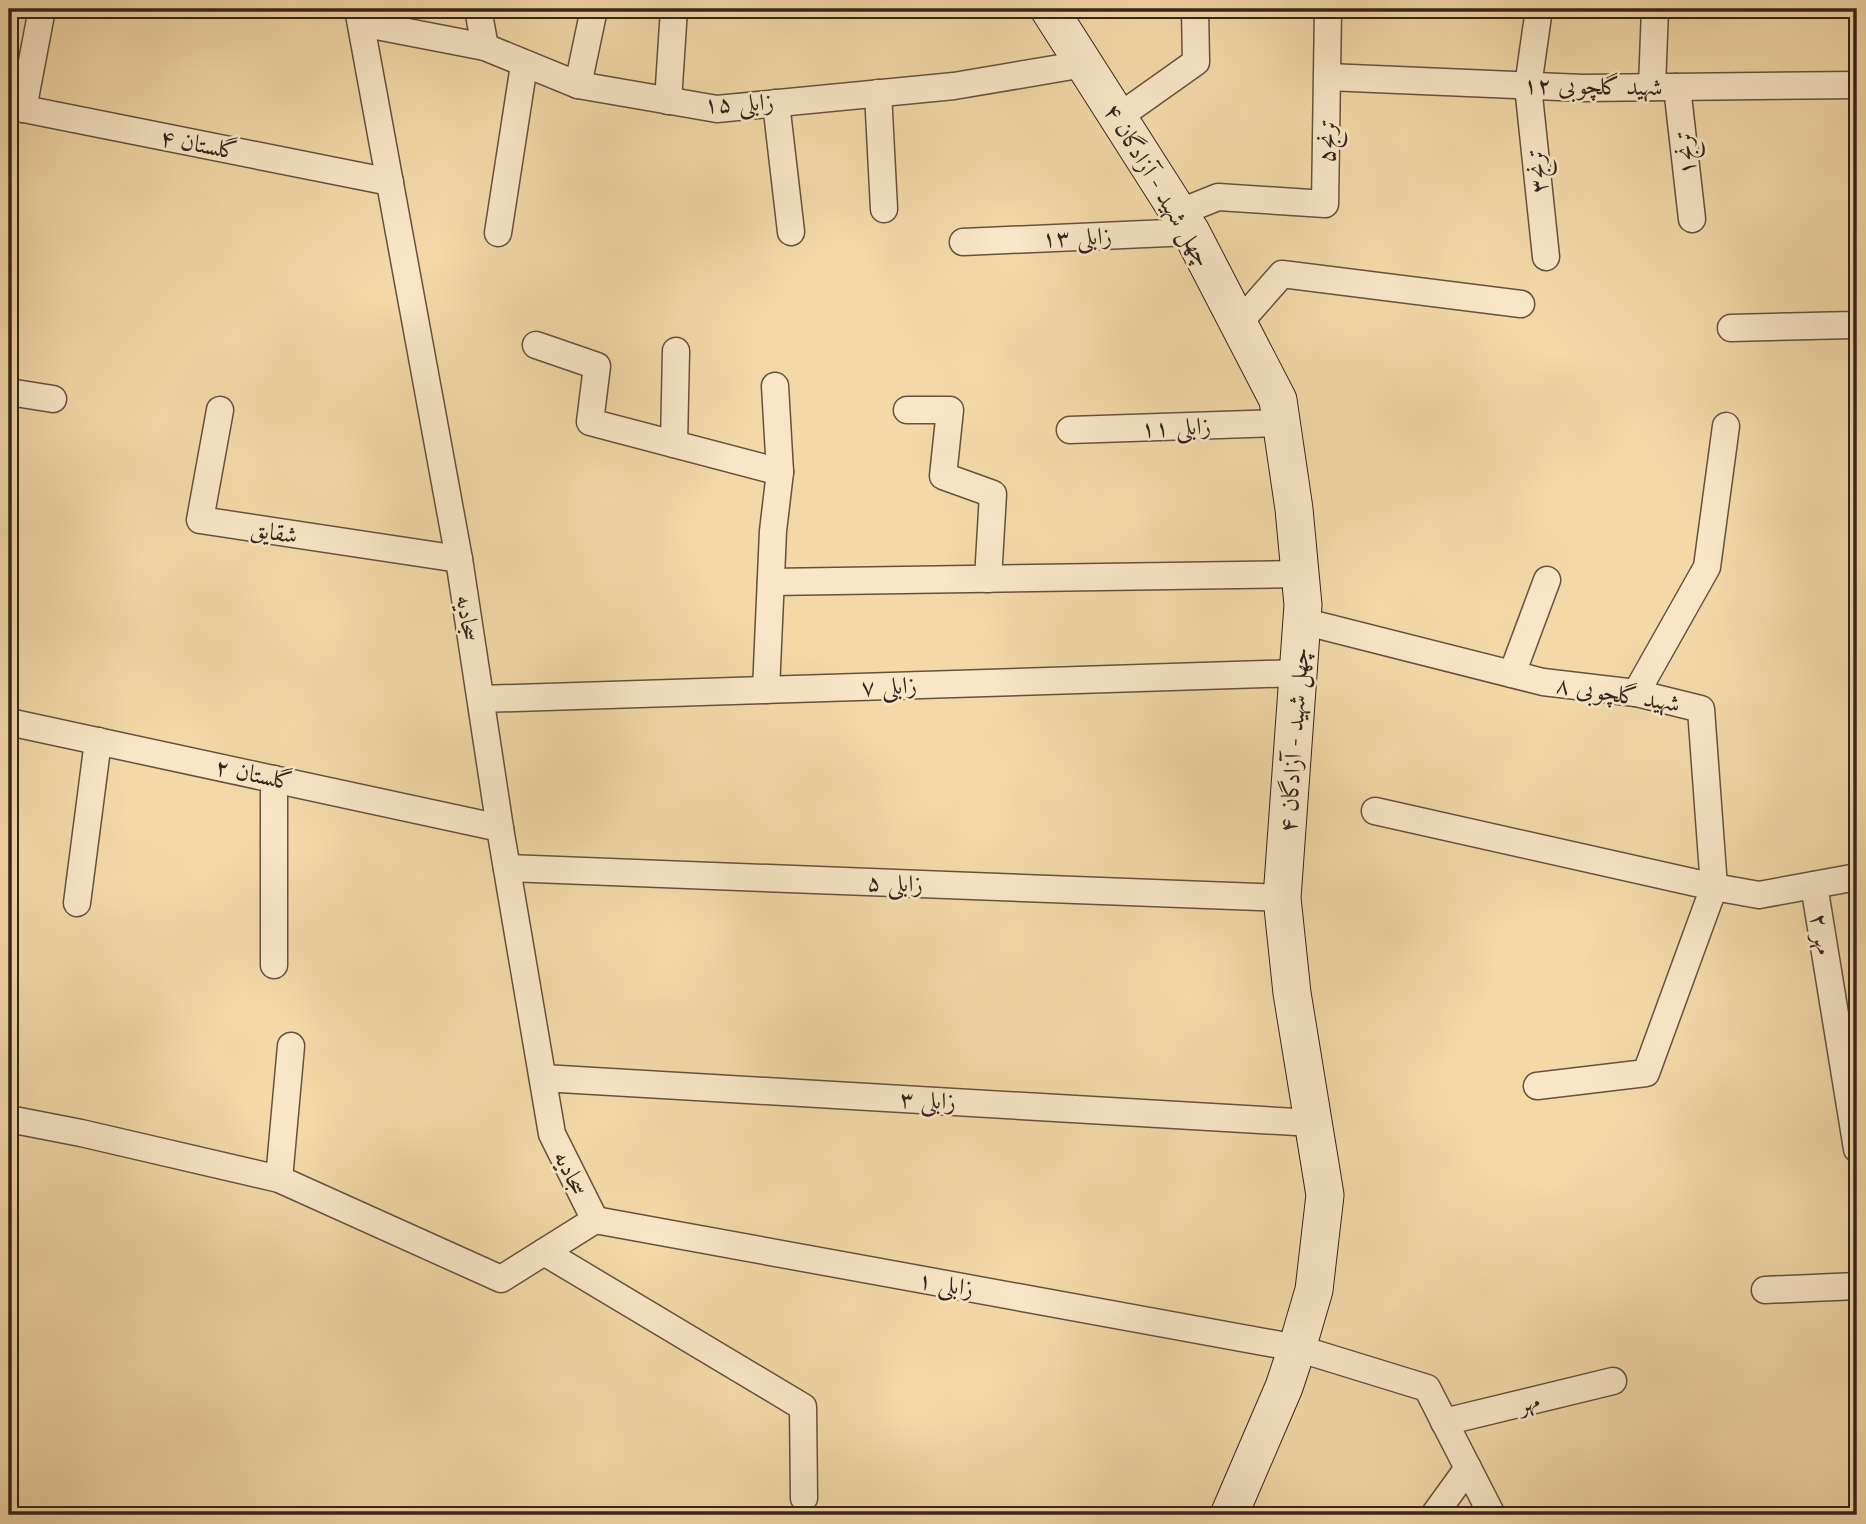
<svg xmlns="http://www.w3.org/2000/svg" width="1866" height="1524" viewBox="0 0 1866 1524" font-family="'Old Standard TT',Amiri,serif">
<rect width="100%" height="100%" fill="#f4d8a8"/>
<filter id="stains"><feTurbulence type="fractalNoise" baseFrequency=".00286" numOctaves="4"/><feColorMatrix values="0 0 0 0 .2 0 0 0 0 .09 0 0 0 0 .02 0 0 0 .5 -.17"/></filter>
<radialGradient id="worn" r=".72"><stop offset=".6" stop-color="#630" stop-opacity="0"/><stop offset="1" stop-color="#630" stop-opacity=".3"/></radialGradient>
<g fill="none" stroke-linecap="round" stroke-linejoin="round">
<g stroke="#65513e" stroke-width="29">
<g id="street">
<path d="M 358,9 L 459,559 L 500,828 L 552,1134 L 595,1220"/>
<path d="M 478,9 L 485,47"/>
<path d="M 1539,9 L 1528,86 L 1546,257"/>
<path d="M 361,23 L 485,47 L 578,85 L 717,109 L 954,86 L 1084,64"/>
<path d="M 1328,77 L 1583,88 L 1857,85"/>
<path d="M 578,85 L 594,9"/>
<path d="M 1652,87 L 1655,9"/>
<path d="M 1677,87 L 1692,219"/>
<path d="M 878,93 L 884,209"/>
<path d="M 668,101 L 674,9"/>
<path d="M 776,103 L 791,232"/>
<path d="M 9,106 L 390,182"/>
<path d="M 23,109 L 42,9"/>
<path d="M 1117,118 L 1196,62 L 1195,9"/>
<path d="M 1178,213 L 1218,197 L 1325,204 L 1328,9"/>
<path d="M 498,233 L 524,65"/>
<path d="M 963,242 L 1191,232"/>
<path d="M 1238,324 L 1282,274 L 1521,304"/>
<path d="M 1731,328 L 1852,325 L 1857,323"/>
<path d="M 536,345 L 597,366 L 590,422 L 780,472"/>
<path d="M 9,392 L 53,399"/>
<path d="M 220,410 L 200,520 L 459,559"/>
<path d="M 907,410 L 950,410 L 943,476 L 993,494 L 988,579"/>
<path d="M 1070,430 L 1281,423"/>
<path d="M 674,444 L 676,351"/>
<path d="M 771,582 L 1300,574"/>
<path d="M 1302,621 L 1543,682 L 1636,693 L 1701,709 L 1714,887 L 1759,895 L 1857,877"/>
<path d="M 1512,674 L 1547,580"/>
<path d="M 766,690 L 773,531 L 780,472 L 775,386"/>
<path d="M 1636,693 L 1707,567 L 1726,426"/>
<path d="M 481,699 L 1298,673"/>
<path d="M 9,722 L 500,828"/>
<path d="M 274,779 L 274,965"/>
<path d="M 1375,811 L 1714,887 L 1646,1073 L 1537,1086"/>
<path d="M 507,868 L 1282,898"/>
<path d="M 1814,885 L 1857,1149"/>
<path d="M 77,903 L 98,741"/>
<path d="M 543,1078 L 1313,1123"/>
<path d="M 9,1119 L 81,1133 L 279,1179 L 501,1279 L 595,1220"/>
<path d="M 279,1179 L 291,1046"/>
<path d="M 595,1220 L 1297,1348 L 1427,1388 L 1492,1515"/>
<path d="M 544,1252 L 803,1407 L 804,1498"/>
<path d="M 1765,1290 L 1857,1286"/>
<path d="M 1444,1422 L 1613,1381"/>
<path d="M 1434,1515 L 1468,1468"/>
</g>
</g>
<g stroke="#35241b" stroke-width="39">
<path id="secondary" d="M 1049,9 L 1191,232 L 1278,400 L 1294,509 L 1303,605 L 1282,898 L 1292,993 L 1325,1195 L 1314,1290 L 1297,1348 L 1284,1387 L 1229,1515"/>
</g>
<use href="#street" stroke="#f8e6c6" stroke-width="26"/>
<use href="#secondary" stroke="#f8e6c6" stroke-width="37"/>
</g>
<g text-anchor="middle" stroke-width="5" stroke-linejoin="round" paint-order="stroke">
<g font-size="24" fill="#35241b" stroke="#f8e6c6">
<text transform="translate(1593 86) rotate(1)" y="8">شهید گلچوبی ۱۲</text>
<text transform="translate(739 103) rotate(-2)" y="8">زابلی ۱۵</text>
<text transform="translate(1327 141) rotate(-88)" y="8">ترنج۵</text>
<text transform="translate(199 144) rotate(11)" y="8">گلستان ۴</text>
<text transform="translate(1685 153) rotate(-96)" y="8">ترنج۱</text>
<text transform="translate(1537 171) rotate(-96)" y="8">ترنج۳</text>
<text transform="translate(1158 185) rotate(59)" y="8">چهل شهید - آزادگان ۴</text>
<text transform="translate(1077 237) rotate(-2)" y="8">زابلی ۱۳</text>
<text transform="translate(1176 427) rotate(-2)" y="8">زابلی ۱۱</text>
<text transform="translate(274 532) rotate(9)" y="8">شقایق</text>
<text transform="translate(468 618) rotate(81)" y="8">سجادیه</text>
<text transform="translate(889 686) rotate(-2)" y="8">زابلی ۷</text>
<text transform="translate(1618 694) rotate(9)" y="8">شهید گلچوبی ۸</text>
<text transform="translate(1294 740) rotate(-86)" y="8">چهل شهید - آزادگان ۴</text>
<text transform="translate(254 774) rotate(12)" y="8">گلستان ۲</text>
<text transform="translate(895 883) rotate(2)" y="8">زابلی ۵</text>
<text transform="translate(1822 934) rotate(81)" y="8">مهر ۲</text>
<text transform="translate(928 1100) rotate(3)" y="8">زابلی ۳</text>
<text transform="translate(571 1173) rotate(63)" y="8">سجادیه</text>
<text transform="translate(946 1284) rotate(10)" y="8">زابلی ۱</text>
<text transform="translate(1529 1402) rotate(-14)" y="8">مهر</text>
</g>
</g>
<rect width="1866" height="1524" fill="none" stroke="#f4d8a8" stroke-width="35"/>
<rect x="10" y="10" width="1845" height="1503" fill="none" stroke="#35241b" stroke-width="3.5"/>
<rect x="18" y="18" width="1831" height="1489" fill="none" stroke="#35241b" stroke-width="2"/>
<rect width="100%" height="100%" filter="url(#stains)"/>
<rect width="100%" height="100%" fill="url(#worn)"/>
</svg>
